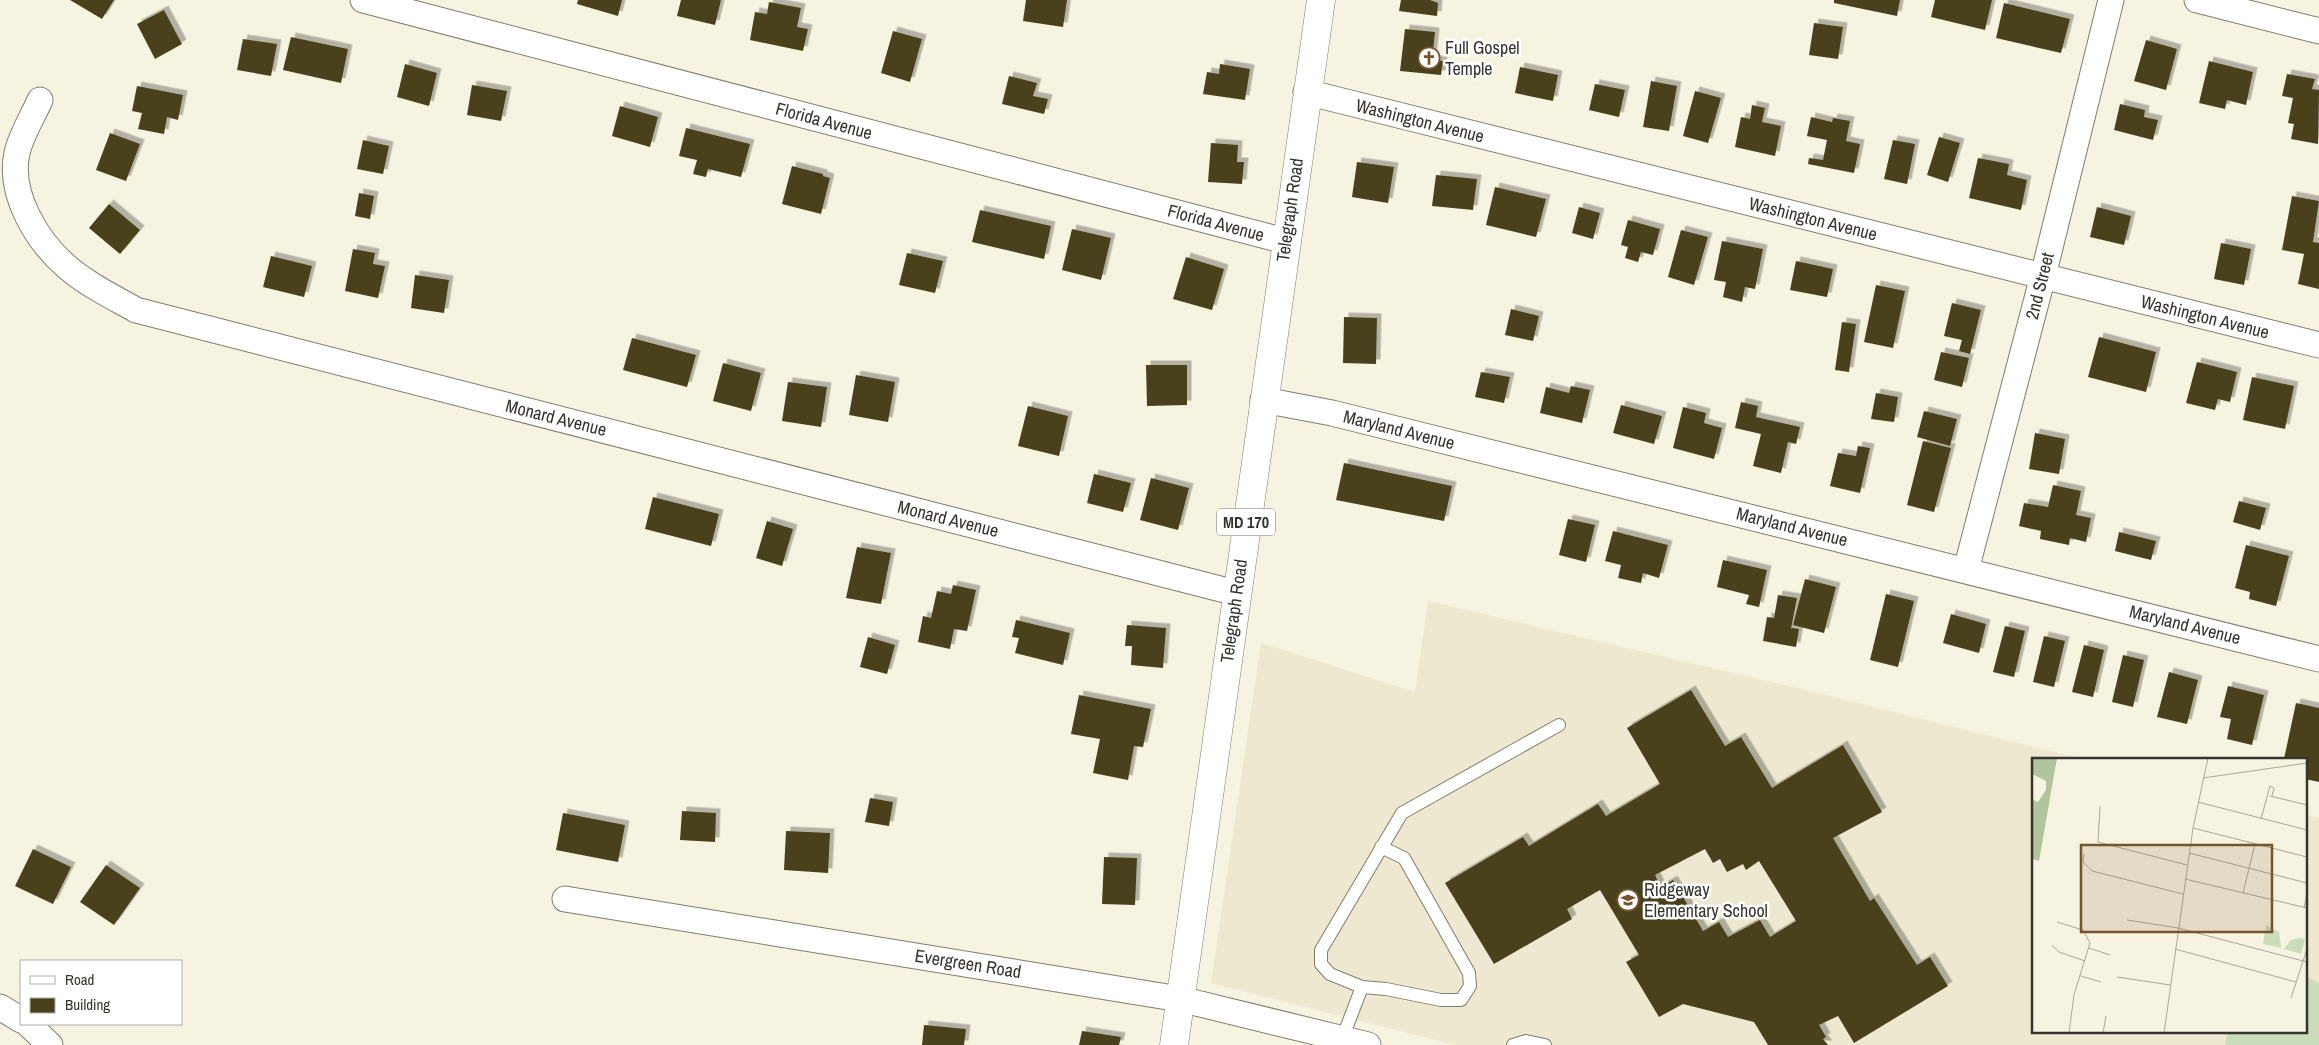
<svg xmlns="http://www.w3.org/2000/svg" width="2319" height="1045" viewBox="0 0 2319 1045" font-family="'Archivo Narrow',sans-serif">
<defs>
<filter id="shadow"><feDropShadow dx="4.5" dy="-4.5" stdDeviation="0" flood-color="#0004"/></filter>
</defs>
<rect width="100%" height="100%" fill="#f7f3e1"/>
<path fill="#ede8cf" d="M 1428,601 L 1814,692 L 2082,759 L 2033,759 L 2033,1031 L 2305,1031 L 2305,814 L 2319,818 L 2319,1045 L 1456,1045 L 1211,983 L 1261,643 L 1415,692 Z"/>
<path fill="#cbdcbb" d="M 2305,976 L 2319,983 L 2319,1045 L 2225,1045 L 2228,1031 L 2305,1031 Z"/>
<g fill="#49401b" fill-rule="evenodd" filter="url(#shadow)">
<path d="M 70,0 L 114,0 L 102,19 Z"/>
<path d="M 578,0 L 622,0 L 618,16 L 577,4 Z"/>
<path d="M 681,0 L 721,0 L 715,25 L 677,16 Z"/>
<path d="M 1026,0 L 1067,0 L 1063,27 L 1023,21 Z"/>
<path d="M 1401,0 L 1430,0 L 1438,3 L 1437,16 L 1399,11 Z"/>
<path d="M 1834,0 L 1900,0 L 1897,16 L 1834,3 Z"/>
<path d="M 1935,0 L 1992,0 L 1985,30 L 1931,17 Z"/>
<path d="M 769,2 L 801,8 L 797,27 L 808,29 L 803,51 L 750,40 L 755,12 L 767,14 Z"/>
<path d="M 2004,3 L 2070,19 L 2061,53 L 1996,38 Z"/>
<path d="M 164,10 L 182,44 L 155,59 L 137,24 Z"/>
<path d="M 1814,23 L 1843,27 L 1838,59 L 1809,55 Z"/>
<path d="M 1405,29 L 1435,32 L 1432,60 L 1443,61 L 1441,75 L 1400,71 Z"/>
<path d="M 893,31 L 922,39 L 910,82 L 881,73 Z"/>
<path d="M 291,37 L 348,49 L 341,83 L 283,70 Z"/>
<path d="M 243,39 L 277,44 L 271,76 L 237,70 Z"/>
<path d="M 2146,40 L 2177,49 L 2166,90 L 2134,81 Z"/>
<path d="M 2209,61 L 2253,72 L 2246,105 L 2227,100 L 2225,109 L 2199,103 Z"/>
<path d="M 405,64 L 437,73 L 429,106 L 397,97 Z"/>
<path d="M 1220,64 L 1250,69 L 1245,100 L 1203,94 L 1207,72 L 1219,74 Z"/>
<path d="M 1520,67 L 1558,75 L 1553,101 L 1515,93 Z"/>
<path d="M 2287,74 L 2315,79 L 2312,89 L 2319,90 L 2318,144 L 2291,139 L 2294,124 L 2288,123 L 2293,98 L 2282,96 Z"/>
<path d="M 1009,76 L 1037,83 L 1033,96 L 1048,99 L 1044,114 L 1002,104 Z"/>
<path d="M 1651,81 L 1677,86 L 1669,131 L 1643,127 Z"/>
<path d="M 1595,84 L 1625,90 L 1619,117 L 1589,110 Z"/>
<path d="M 472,85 L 507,91 L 501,121 L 467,115 Z"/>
<path d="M 137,86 L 183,95 L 178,120 L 167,117 L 164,134 L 138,129 L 142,113 L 132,111 Z"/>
<path d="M 1695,91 L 1721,98 L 1708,143 L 1683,136 Z"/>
<path d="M 2120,104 L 2145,110 L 2144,117 L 2158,120 L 2153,140 L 2114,130 Z"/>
<path d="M 1752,105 L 1765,108 L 1762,122 L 1781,126 L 1775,156 L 1735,147 L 1741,117 L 1750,119 Z"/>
<path d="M 620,106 L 658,117 L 650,147 L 612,136 Z"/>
<path d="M 1811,117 L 1832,122 L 1833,118 L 1850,121 L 1846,141 L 1860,144 L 1854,173 L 1808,164 L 1809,158 L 1823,160 L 1827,140 L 1807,136 Z"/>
<path d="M 686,128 L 750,144 L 741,177 L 708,169 L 706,177 L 693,174 L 697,160 L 679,156 Z"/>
<path d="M 110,133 L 140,144 L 126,181 L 96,170 Z"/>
<path d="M 1939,137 L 1960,143 L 1948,182 L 1927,175 Z"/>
<path d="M 363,140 L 389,146 L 383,174 L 357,169 Z"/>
<path d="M 1893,140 L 1915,144 L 1907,184 L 1884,179 Z"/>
<path d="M 1211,143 L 1238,145 L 1237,162 L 1244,162 L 1242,184 L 1208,182 Z"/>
<path d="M 1978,158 L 2009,164 L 2007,175 L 2027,180 L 2021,210 L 1969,198 Z"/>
<path d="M 1357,162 L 1394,167 L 1388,203 L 1352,197 Z"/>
<path d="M 792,166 L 823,174 L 823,176 L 830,178 L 821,214 L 782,204 Z"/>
<path d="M 1436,175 L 1477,179 L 1473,210 L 1432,206 Z"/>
<path d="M 1495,187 L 1546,199 L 1536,237 L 1486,225 Z"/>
<path d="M 359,193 L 374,196 L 370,219 L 355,216 Z"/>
<path d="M 2292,196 L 2319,201 L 2313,242 L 2319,243 L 2319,289 L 2298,284 L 2304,254 L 2282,250 Z"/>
<path d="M 109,204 L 140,230 L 120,254 L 89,228 Z"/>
<path d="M 1579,207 L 1600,213 L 1593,239 L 1572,233 Z"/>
<path d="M 2097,207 L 2131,216 L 2124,245 L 2090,237 Z"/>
<path d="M 980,210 L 1051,226 L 1044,259 L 972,242 Z"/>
<path d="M 1628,220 L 1660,229 L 1653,255 L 1641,252 L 1638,262 L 1625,258 L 1628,247 L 1621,245 Z"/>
<path d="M 1072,229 L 1111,238 L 1101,280 L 1062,270 Z"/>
<path d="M 1681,230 L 1708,237 L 1694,285 L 1668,277 Z"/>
<path d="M 1722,241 L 1763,249 L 1755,289 L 1745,287 L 1742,302 L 1723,297 L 1726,282 L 1714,280 Z"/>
<path d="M 2221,243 L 2251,249 L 2244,285 L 2214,279 Z"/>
<path d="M 353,249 L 375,253 L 373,264 L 385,266 L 378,298 L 345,291 Z"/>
<path d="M 907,253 L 943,261 L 935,293 L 899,285 Z"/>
<path d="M 271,256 L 312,266 L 304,297 L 263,287 Z"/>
<path d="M 1186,257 L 1224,269 L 1212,310 L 1173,299 Z"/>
<path d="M 1796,261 L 1833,269 L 1827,297 L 1790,290 Z"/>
<path d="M 415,275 L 449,280 L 444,313 L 411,308 Z"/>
<path d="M 1876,285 L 1905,291 L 1893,348 L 1864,342 Z"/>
<path d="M 1952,303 L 1981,310 L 1970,354 L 1959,351 L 1962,340 L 1944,336 Z"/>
<path d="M 1511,309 L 1539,316 L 1533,341 L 1505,335 Z"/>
<path d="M 1344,317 L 1377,318 L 1376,364 L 1343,363 Z"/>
<path d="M 1842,322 L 1856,324 L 1849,372 L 1835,370 Z"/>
<path d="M 2099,337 L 2156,352 L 2146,392 L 2088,377 Z"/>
<path d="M 632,338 L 696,355 L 687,387 L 623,370 Z"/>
<path d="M 1941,352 L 1969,358 L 1962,387 L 1934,380 Z"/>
<path d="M 2197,362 L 2237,372 L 2230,402 L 2218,399 L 2215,410 L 2186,403 Z"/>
<path d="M 723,363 L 761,373 L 751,411 L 713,401 Z"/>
<path d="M 1146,365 L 1187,365 L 1187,405 L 1147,406 Z"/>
<path d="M 1481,372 L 1510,377 L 1504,403 L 1475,397 Z"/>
<path d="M 856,375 L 895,382 L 888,422 L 849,415 Z"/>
<path d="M 2252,377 L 2294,386 L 2285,429 L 2243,420 Z"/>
<path d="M 788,382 L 827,387 L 821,427 L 782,421 Z"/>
<path d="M 1571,386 L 1590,390 L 1582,423 L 1540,413 L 1546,387 L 1569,393 Z"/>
<path d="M 1876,393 L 1898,397 L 1894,422 L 1871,419 Z"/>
<path d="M 1741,402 L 1758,406 L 1756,417 L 1800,427 L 1796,444 L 1788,442 L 1781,473 L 1753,466 L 1761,434 L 1735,428 Z"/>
<path d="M 1621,405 L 1662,416 L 1654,444 L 1613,433 Z"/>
<path d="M 1028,406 L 1068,416 L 1059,456 L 1018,446 Z"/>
<path d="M 1683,407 L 1706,413 L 1704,423 L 1722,428 L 1714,459 L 1673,448 Z"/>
<path d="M 1924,411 L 1957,419 L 1950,446 L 1917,437 Z"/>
<path d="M 2035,433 L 2065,439 L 2059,474 L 2029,469 Z"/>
<path d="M 1923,441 L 1951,448 L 1934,512 L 1907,505 Z"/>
<path d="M 1858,446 L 1870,448 L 1860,493 L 1830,486 L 1838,453 L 1856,456 Z"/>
<path d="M 1344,463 L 1452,486 L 1444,521 L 1336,500 Z"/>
<path d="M 1094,474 L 1131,483 L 1123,512 L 1087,503 Z"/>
<path d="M 1151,478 L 1189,488 L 1178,530 L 1140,520 Z"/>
<path d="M 2053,485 L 2081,491 L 2076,515 L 2091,518 L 2086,542 L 2070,538 L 2069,545 L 2040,539 L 2041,531 L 2019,526 L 2024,503 L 2048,507 Z"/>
<path d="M 653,497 L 719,514 L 711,546 L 645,529 Z"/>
<path d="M 2239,501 L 2266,508 L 2260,530 L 2233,522 Z"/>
<path d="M 1568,519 L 1595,525 L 1586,562 L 1559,555 Z"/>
<path d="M 767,521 L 793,529 L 782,566 L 756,558 Z"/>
<path d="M 1613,531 L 1668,545 L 1659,578 L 1643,573 L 1641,583 L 1618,578 L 1621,565 L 1605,561 Z"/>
<path d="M 2119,532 L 2156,541 L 2151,560 L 2115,551 Z"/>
<path d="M 2246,545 L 2289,556 L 2276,606 L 2249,599 L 2250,592 L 2235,588 Z"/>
<path d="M 857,547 L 891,553 L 881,604 L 846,598 Z"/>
<path d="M 1723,560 L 1767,570 L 1759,607 L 1746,604 L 1749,595 L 1717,587 Z"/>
<path d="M 1805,579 L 1836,587 L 1824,633 L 1793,625 Z"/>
<path d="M 953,585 L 976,590 L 967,631 L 954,629 L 950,649 L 918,642 L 923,616 L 931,618 L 937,591 L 951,594 Z"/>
<path d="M 1886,594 L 1914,601 L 1898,667 L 1870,660 Z"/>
<path d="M 1778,595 L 1797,598 L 1791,629 L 1792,628 L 1799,629 L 1796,647 L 1763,641 L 1767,617 L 1774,618 Z"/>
<path d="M 1951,614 L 1986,624 L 1979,653 L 1943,643 Z"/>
<path d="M 1016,620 L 1070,633 L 1063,665 L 1015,653 L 1019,638 L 1012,637 Z"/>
<path d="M 1127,625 L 1166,628 L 1163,668 L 1131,665 L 1132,646 L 1125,646 Z"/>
<path d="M 2005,626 L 2025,631 L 2014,677 L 1993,672 Z"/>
<path d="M 2044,636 L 2065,641 L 2054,687 L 2033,682 Z"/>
<path d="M 868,637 L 895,645 L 887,674 L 860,667 Z"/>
<path d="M 2084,645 L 2104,650 L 2093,697 L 2072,692 Z"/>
<path d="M 2123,655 L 2144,660 L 2133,707 L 2112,702 Z"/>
<path d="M 2169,672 L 2198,680 L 2187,724 L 2157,717 Z"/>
<path d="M 2228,686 L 2264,695 L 2252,745 L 2227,739 L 2231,719 L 2220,717 Z"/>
<path d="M 1691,690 L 1725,746 L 1741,737 L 1772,788 L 1843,745 L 1882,812 L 1833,838 L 1870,901 L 1874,898 L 1917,965 L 1930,957 L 1948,986 L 1854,1043 L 1838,1016 L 1819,1025 L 1826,1037 L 1823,1039 L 1828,1045 L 1768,1045 L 1754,1022 L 1683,1004 L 1659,1017 L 1626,962 L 1639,955 L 1600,890 L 1567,909 L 1572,919 L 1494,964 L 1445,883 L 1523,837 L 1529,846 L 1598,804 L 1606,816 L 1660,784 L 1627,728 ZM 1705,849 L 1713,863 L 1720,859 L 1727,872 L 1743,864 L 1746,870 L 1759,861 L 1796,921 L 1770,937 L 1760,920 L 1728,937 L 1719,922 L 1703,931 L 1673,880 L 1661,887 L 1655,875 Z"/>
<path d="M 1079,695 L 1151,709 L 1143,747 L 1134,746 L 1128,780 L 1093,773 L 1100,739 L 1071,734 Z"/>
<path d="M 2296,703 L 2319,708 L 2319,782 L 2305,779 L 2305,759 L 2284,759 Z"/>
<path d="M 870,798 L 893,802 L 889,826 L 865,822 Z"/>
<path d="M 682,811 L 716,813 L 715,842 L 680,840 Z"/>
<path d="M 563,813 L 625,825 L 618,862 L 556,850 Z"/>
<path d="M 786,831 L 830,833 L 828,873 L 784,870 Z"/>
<path d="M 33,849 L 71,867 L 53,904 L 15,886 Z"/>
<path d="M 1104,857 L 1137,858 L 1135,905 L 1102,904 Z"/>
<path d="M 106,865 L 140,888 L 114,925 L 80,902 Z"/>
<path d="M 924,1025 L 966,1029 L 964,1045 L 922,1045 Z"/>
<path d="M 1082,1031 L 1121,1037 L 1119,1045 L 1079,1045 Z"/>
</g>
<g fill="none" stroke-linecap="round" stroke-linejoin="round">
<g stroke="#807d6d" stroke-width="14">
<g id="service">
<path d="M 1381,847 L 1404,858 L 1469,973 L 1470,986 L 1461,1000 L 1441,1000 L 1386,989 L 1362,987 L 1330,974 L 1321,964 L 1321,950 L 1402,813 L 1559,725"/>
<path d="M 1342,1039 L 1362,987"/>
<path d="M 1513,1045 L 1526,1041 L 1545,1045"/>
</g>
</g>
<g stroke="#807d6d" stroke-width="27">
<g id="minor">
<path d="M 363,0 L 1285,241"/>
<path d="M 2197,0 L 2319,31"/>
<path d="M 1306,92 L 2319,345"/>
<path d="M 40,100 C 33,116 21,135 17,153 C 8,194 37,241 67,267 C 88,285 113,297 136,310 L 1236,593"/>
<path d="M 1263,400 L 1332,413 L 2319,659"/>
<path d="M 1966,570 L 2043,276 L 2111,0"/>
<path d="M 565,899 L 1180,999 L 1368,1045"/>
<path d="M 0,1007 L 21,1020"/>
<path d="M 28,1024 L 50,1045"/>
</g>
</g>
<g stroke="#807d6d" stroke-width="29">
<path id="primary" d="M 1174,1045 L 1321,0"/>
</g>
<use href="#service" stroke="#fff" stroke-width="12"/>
<use href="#minor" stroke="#fff" stroke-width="25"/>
<use href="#primary" stroke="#fff" stroke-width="28"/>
</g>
<defs>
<g id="church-ring" transform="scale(1.125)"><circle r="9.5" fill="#fff" stroke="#78542e" stroke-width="1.5"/><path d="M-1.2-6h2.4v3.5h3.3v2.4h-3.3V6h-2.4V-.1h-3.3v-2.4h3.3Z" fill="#78542e"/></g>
<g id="school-ring" transform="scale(1.125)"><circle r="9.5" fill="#fff" stroke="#78542e" stroke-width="1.5"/><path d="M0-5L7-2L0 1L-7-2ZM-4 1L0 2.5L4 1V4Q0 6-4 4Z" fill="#78542e"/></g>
</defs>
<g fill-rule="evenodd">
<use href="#church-ring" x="1429" y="58"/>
<use href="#school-ring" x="1628" y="900"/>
</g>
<g text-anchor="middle" stroke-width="5" stroke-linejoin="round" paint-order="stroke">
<rect fill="#fff" stroke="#72716d" stroke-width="1" x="1217" y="508.5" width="58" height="27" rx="4"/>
<g font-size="16" font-weight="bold" fill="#36342e">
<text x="1246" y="528">MD 170</text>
</g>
<g font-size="18" fill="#36342e" stroke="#fff" text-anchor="start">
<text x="1445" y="54">Full Gospel<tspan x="1445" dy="21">Temple</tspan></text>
<text x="1644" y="896">Ridgeway<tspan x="1644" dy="21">Elementary School</tspan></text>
</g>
<g font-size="18" fill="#36342e" stroke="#fff">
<text transform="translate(824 121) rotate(15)" y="6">Florida Avenue</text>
<text transform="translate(1420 121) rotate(14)" y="6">Washington Avenue</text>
<text transform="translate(1290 210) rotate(-82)" y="6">Telegraph Road</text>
<text transform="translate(1813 219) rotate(14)" y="6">Washington Avenue</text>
<text transform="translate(1216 223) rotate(15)" y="6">Florida Avenue</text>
<text transform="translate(2040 286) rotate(-76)" y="6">2nd Street</text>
<text transform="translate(2205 317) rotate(14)" y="6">Washington Avenue</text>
<text transform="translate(556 418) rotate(14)" y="6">Monard Avenue</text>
<text transform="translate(1399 430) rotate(14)" y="6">Maryland Avenue</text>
<text transform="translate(948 519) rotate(14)" y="6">Monard Avenue</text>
<text transform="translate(1792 527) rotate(14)" y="6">Maryland Avenue</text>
<text transform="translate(1234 611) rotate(-82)" y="6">Telegraph Road</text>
<text transform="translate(2185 625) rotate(14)" y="6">Maryland Avenue</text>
<text transform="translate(968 964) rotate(9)" y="6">Evergreen Road</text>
</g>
</g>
<g transform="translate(2032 758)">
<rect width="275" height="275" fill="#f7f3e1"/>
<path d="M 25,0 L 7,103 L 0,101 L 0,41 L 6,44 L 14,32 L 14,23 L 0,16 L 0,1 Z" fill="#b1c49e"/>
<path d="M 234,167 L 247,174 L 249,190 L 231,186 ZM 267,180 L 273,181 L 269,196 L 252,191 L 259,182 Z" fill="#cbdcbb"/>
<path fill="none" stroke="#aaa799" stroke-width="1" d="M 171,20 L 275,5M 238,38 L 275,47M 166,44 L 275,72M 68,48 L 66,84 L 155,107M 229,61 L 238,28 L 242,30 L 240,38M 161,70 L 275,99M 157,95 L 275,125M 52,96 L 51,104 L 60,113 L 151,136M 153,121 L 275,150M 211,135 L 223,86M 272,150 L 275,135M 95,162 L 146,170 L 275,204M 25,164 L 51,172 L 58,185 L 42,237 L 37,275M 20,187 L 27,194 L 53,203M 57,190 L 78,197M 143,191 L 264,224M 49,218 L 69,224M 85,219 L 138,227M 259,240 L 275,191M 71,275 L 74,258M 132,275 L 161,70 L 176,0"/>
<path fill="#78542e" fill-opacity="0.15" stroke="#78542e" stroke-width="2.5" d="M 49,87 L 240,87 L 240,174 L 49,174 Z"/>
<rect width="275" height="275" fill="none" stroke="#36342e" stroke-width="2.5"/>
</g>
<rect x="20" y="960" width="162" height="65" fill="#ffffff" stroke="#afaeab"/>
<rect x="30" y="976" width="25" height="8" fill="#ffffff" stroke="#afaeab"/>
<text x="65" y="985" font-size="15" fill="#36342e">Road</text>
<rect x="30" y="998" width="25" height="15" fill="#49401b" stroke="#afaeab"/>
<text x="65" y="1010" font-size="15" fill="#36342e">Building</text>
</svg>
